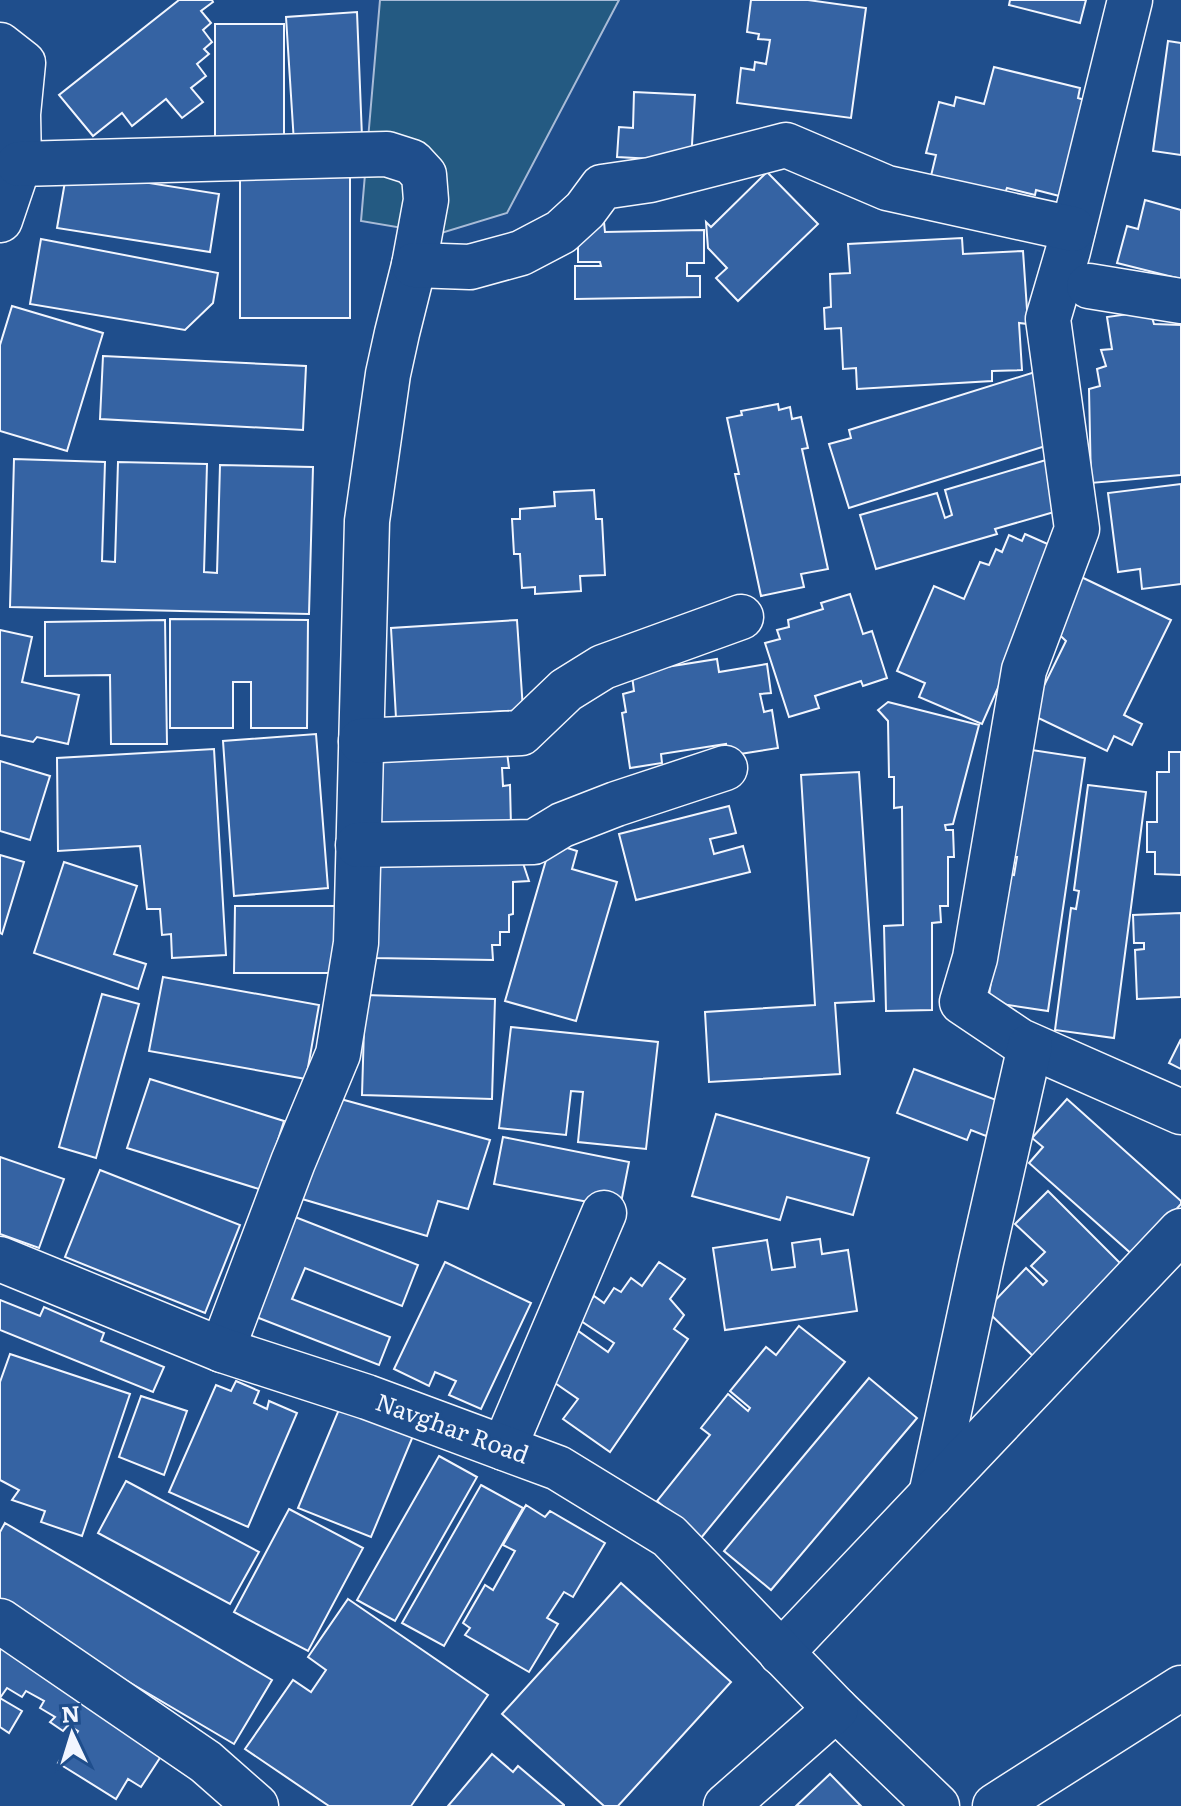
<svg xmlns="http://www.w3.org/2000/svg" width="1181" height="1806" viewBox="0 0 1181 1806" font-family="Literata,serif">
<rect width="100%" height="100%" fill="#1f4e8c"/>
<path fill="#245a82" stroke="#a8bbd7" stroke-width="2" d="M 380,0 L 619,0 L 507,213 L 438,234 L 361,221 Z"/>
<g fill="#3563a3" stroke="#f2f6ff" stroke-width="2">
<path d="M 179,0 L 212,0 L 213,2 L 201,11 L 211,23 L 203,30 L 212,42 L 204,49 L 209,54 L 197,64 L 206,76 L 191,88 L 203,102 L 182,118 L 166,99 L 132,126 L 122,113 L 93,136 L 59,95 Z"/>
<path d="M 751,0 L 808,0 L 866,8 L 851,118 L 737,103 L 741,68 L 754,70 L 755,62 L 766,64 L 770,40 L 758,39 L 759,34 L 747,32 Z"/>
<path d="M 1010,0 L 1086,0 L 1080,23 L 1009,5 Z"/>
<path d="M 357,12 L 362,137 L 294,143 L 286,17 Z"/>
<rect x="215" y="24" width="69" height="116"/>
<path d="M 1168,41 L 1181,43 L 1181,155 L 1153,151 Z"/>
<path d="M 994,67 L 1080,88 L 1078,98 L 1091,102 L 1067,198 L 1036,190 L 1035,195 L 1007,188 L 1003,198 L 930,180 L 936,155 L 926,153 L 939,102 L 954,106 L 956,97 L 984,104 Z"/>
<path d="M 634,92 L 695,95 L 691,161 L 617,157 L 619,127 L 633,128 Z"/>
<path d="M 67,170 L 219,194 L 210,252 L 57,228 Z"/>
<path d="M 767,172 L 818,224 L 738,301 L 716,278 L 727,268 L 708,248 L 706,222 L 711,227 Z"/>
<rect x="240" y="174" width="110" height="144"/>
<path d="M 1145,200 L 1181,210 L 1181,279 L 1117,263 L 1127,226 L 1138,229 Z"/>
<path d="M 578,222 L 604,222 L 605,232 L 704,230 L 704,263 L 687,263 L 687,276 L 700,276 L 700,297 L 575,299 L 575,266 L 601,266 L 600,262 L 578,262 Z"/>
<path d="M 962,238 L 963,254 L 1023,251 L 1028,324 L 1019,323 L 1022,370 L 992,371 L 992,381 L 857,389 L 856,368 L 843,369 L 841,328 L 825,329 L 824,308 L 831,307 L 830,274 L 850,273 L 848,244 Z"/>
<path d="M 41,239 L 218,273 L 213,303 L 185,330 L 30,304 Z"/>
<path d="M 12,306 L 103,333 L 67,451 L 0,431 L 0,345 Z"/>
<path d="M 1150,311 L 1154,324 L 1181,325 L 1181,475 L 1091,483 L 1089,389 L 1100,386 L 1097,369 L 1106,366 L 1101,350 L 1112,349 L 1107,317 Z"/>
<path d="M 103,356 L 306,366 L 303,430 L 100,419 Z"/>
<path d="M 1035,372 L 1058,442 L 849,508 L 829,444 L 851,438 L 849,430 Z"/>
<path d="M 778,404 L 779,410 L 790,407 L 792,419 L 801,417 L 808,448 L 802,449 L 828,569 L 801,574 L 804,587 L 761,596 L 735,474 L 739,474 L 727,418 L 742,415 L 741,411 Z"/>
<path d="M 14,459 L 105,462 L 102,561 L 115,562 L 118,462 L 207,464 L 204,572 L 217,573 L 220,465 L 313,467 L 309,614 L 10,607 Z"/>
<path d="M 1046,460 L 1061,510 L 995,529 L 997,534 L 876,569 L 860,515 L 937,493 L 945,518 L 952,515 L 945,490 Z"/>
<path d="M 1181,484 L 1181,584 L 1142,589 L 1140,569 L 1118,572 L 1108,493 Z"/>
<path d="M 594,490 L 596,519 L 602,519 L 605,575 L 580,576 L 581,591 L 535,594 L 535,587 L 522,588 L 520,554 L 514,554 L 512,519 L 520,519 L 520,509 L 555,506 L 554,492 Z"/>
<path d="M 1025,534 L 1059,549 L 982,724 L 919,697 L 925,683 L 897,671 L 934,586 L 964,599 L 980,562 L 989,565 L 996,549 L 1002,552 L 1009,535 L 1022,541 Z"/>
<path d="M 1075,574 L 1171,620 L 1124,715 L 1142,724 L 1132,745 L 1114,736 L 1107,751 L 1030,714 L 1066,641 L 1049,625 Z"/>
<path d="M 850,594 L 863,634 L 872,631 L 887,678 L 863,686 L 861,681 L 815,696 L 819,708 L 789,717 L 765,643 L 780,639 L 777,630 L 789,627 L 788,620 L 823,609 L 821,603 Z"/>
<path d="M 170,619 L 308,620 L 307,728 L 251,728 L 251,682 L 233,682 L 233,728 L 170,728 Z"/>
<path d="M 165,620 L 167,744 L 111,744 L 110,675 L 45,676 L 45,622 Z"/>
<path d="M 517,620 L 523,710 L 396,718 L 391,628 Z"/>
<path d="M 0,630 L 32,637 L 22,682 L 79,695 L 68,744 L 37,737 L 33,742 L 0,735 Z"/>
<path d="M 717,659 L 719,672 L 767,664 L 771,693 L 760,694 L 764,712 L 772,710 L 778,748 L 727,756 L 726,744 L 661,754 L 662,763 L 630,768 L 622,713 L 626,712 L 623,694 L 634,691 L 632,676 L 660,668 Z"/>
<path d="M 888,702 L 979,725 L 953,824 L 945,825 L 946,830 L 953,830 L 954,857 L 948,857 L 948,906 L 940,906 L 941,922 L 932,923 L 932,1010 L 886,1011 L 884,926 L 903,925 L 902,807 L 894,808 L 894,777 L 889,777 L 888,721 L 878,710 Z"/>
<path d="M 316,734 L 328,888 L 234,896 L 223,741 Z"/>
<path d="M 214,749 L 226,955 L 172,958 L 171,934 L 162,935 L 160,909 L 147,909 L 140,846 L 58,851 L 57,758 Z"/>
<path d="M 1025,749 L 1085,758 L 1048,1011 L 988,1002 L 1007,874 L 1014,875 L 1017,857 L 1009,857 Z"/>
<path d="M 507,752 L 509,768 L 502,768 L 503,786 L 510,785 L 511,826 L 462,825 L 462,821 L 440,822 L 372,831 L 375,753 Z"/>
<path d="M 1169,752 L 1181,752 L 1181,875 L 1155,874 L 1155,852 L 1147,852 L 1147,822 L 1157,822 L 1157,772 L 1169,772 Z"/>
<path d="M 0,761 L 50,776 L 30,840 L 0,831 Z"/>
<path d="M 859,772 L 874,1001 L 835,1003 L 840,1074 L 709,1082 L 705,1012 L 815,1005 L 801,775 Z"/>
<path d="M 1088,785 L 1146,792 L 1114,1038 L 1055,1030 L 1071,908 L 1076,909 L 1079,891 L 1074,890 Z"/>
<path d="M 729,806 L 736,833 L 710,839 L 714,854 L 743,846 L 750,872 L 636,900 L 619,834 Z"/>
<path d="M 551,843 L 577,851 L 572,869 L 617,882 L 576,1021 L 505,1001 Z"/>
<path d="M 0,855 L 24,862 L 2,934 L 0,933 Z"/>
<path d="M 522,860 L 529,881 L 513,882 L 513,914 L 509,915 L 509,932 L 500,932 L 500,945 L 492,945 L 493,960 L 373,958 L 375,864 Z"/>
<path d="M 64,862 L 137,886 L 114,954 L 146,964 L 138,989 L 34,953 Z"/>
<path d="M 235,906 L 337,906 L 336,973 L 234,973 Z"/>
<path d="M 1181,913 L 1181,997 L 1137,999 L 1135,950 L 1144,949 L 1144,943 L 1134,943 L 1133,915 Z"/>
<path d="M 163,977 L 319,1005 L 306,1079 L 149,1051 Z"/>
<path d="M 102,994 L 139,1004 L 96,1158 L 59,1147 Z"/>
<path d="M 365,995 L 495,999 L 492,1099 L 362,1095 Z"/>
<path d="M 511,1027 L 658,1042 L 646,1149 L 578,1142 L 583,1092 L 571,1091 L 566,1135 L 499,1128 Z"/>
<path d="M 1181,1039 L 1181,1069 L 1169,1063 Z"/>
<path d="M 914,1069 L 999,1101 L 986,1136 L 971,1130 L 967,1140 L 897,1113 Z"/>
<path d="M 150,1079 L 284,1121 L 262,1190 L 127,1148 Z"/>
<path d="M 326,1095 L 490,1140 L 468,1209 L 438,1201 L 427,1236 L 292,1196 Z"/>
<path d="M 1067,1099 L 1181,1201 L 1181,1204 L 1134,1256 L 1029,1163 L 1043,1147 L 1032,1138 Z"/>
<path d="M 716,1114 L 869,1158 L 853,1215 L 787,1197 L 780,1220 L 692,1196 Z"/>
<path d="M 503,1137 L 629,1162 L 620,1208 L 494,1184 Z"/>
<path d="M 0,1157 L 64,1179 L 39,1248 L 0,1234 Z"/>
<path d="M 100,1170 L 240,1225 L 205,1313 L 65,1257 Z"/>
<path d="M 1048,1191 L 1124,1267 L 1035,1358 L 986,1310 L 1026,1268 L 1043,1285 L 1047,1281 L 1031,1266 L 1045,1252 L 1015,1224 Z"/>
<path d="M 290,1215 L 418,1265 L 402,1306 L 305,1268 L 292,1299 L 390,1337 L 379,1365 L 251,1315 Z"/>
<path d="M 820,1239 L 822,1254 L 848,1250 L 857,1311 L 725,1330 L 713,1248 L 767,1240 L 772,1270 L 795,1267 L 792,1243 Z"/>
<path d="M 445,1262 L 531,1303 L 481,1409 L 449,1395 L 456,1381 L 435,1372 L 429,1386 L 394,1369 Z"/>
<path d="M 659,1262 L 685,1279 L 670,1299 L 684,1315 L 674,1329 L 688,1339 L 610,1452 L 563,1419 L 578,1399 L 542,1374 L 574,1328 L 608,1352 L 614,1343 L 578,1319 L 594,1296 L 604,1303 L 614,1288 L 621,1292 L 631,1278 L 642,1286 Z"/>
<path d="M 0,1300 L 40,1316 L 44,1307 L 104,1333 L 101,1341 L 164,1367 L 153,1392 L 0,1330 Z"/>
<path d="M 799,1326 L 845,1362 L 701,1538 L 657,1501 L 710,1435 L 701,1428 L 728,1394 L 748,1411 L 750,1408 L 730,1391 L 766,1347 L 776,1355 Z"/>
<path d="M 10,1354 L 130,1394 L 82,1536 L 41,1522 L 45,1511 L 12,1500 L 19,1490 L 0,1480 L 0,1382 Z"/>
<path d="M 869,1378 L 917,1418 L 771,1590 L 724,1551 Z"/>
<path d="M 236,1381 L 259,1391 L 254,1403 L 267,1409 L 269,1401 L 297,1413 L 248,1527 L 169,1492 L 216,1385 L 231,1391 Z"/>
<path d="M 141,1396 L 187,1411 L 164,1475 L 119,1457 Z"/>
<path d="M 340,1407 L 413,1436 L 371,1537 L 298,1508 Z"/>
<path d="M 439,1456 L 477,1477 L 395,1621 L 357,1600 Z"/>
<path d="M 126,1481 L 259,1552 L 230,1604 L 98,1533 Z"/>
<path d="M 481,1485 L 523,1508 L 444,1646 L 402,1623 Z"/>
<path d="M 526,1505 L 545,1517 L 550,1511 L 605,1543 L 573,1597 L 564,1592 L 547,1618 L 558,1624 L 529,1672 L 465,1635 L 470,1628 L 463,1623 L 485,1585 L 493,1590 L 515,1551 L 503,1545 Z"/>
<path d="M 289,1509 L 363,1548 L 308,1651 L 234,1612 Z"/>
<path d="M 5,1523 L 272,1680 L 234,1744 L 0,1606 L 0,1532 Z"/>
<path d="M 621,1583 L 731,1682 L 618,1806 L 604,1806 L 502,1714 Z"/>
<path d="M 348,1599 L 488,1695 L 411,1806 L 329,1806 L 245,1749 L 293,1680 L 311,1692 L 326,1670 L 308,1657 Z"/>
<path d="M 0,1643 L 167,1747 L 141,1787 L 128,1779 L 116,1799 L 58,1763 L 78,1731 L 68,1725 L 63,1731 L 50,1722 L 55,1717 L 40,1708 L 44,1701 L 26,1691 L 22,1697 L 7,1688 L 0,1698 L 22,1711 L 9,1733 L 0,1727 Z"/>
<path d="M 492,1754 L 513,1772 L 518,1766 L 564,1805 L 564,1806 L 448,1806 Z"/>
<path d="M 830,1774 L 861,1806 L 796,1806 Z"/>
</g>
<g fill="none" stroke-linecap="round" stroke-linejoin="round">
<g stroke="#f2f6ff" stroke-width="47">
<g id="minor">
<path d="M 1130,0 L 1068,251 L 1048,319 L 1077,529 L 1024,670 L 975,958 L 962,1002 L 1020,1041 L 1181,1112"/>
<path d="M 0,45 L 23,63 L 18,114 L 19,164 L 0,220"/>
<path d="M 19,164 L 387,154 L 412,162 L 424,175 L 426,200 L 414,265 L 397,333 L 388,374 L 367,521 L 356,943 L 338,1054 L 293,1162 L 222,1350"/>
<path d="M 414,265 L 470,267 L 521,253 L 561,232 L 585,210 L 602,187 L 650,180 L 786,145 L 887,188 L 1073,229"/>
<path d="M 1089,286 L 1181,301"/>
<path d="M 361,741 L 521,733 L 566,690 L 603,667 L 741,617"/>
<path d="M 358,845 L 534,842 L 562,825 L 616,804 L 725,768"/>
<path d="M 504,1448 L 604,1213"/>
<path d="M 931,1495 L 981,1262 L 1030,1046"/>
<path d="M 0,1621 L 206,1762 L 256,1806"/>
<path d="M 781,1653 L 1181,1231"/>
<path d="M 836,1709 L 937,1806"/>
<path d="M 995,1806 L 1181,1688"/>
</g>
</g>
<g stroke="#f2f6ff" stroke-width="47">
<path id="major" d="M 0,1259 L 222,1350 L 367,1397 L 558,1468 L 669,1536 L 836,1709 L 726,1806"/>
</g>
<use href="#minor" stroke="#1f4e8c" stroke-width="44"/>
<use href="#major" stroke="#1f4e8c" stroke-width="44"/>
</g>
<g text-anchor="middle" stroke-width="6" stroke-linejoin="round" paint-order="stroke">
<g font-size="24" fill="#f2f6ff" stroke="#1f4e8c">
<text transform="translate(452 1429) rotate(20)" y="8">Navghar Road</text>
</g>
</g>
<g transform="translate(72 1734) rotate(356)" stroke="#1f4e8c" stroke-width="6" paint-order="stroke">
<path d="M0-6L14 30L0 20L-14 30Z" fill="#f2f6ff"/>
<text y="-12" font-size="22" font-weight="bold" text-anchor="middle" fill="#f2f6ff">N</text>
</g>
</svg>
